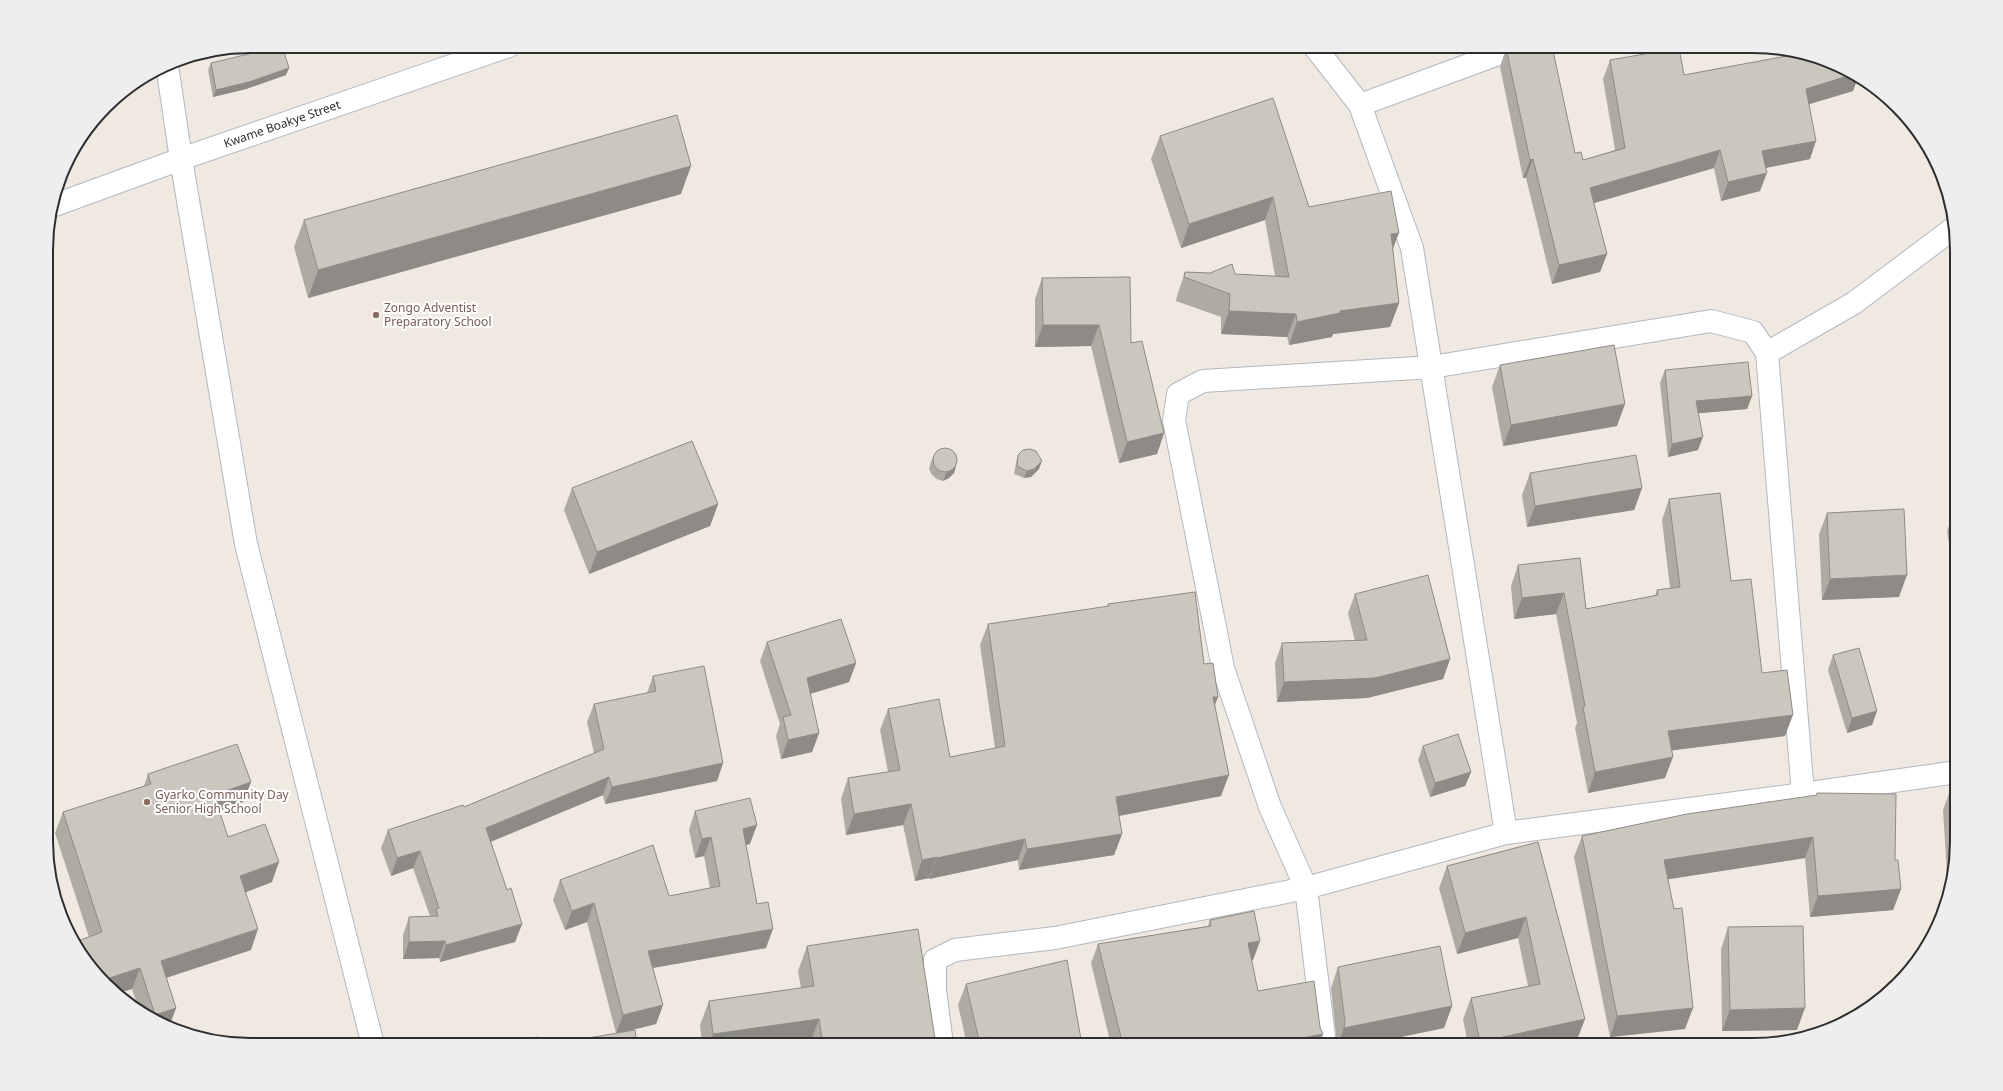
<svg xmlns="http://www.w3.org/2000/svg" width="2003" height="1091" viewBox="0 0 2003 1091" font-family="'Noto Sans',sans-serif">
<rect width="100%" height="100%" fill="#efe9e1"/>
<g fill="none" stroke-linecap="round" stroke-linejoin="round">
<g stroke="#b4b7c1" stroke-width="24">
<g id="street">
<path d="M 1314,46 L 1360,105 L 1412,248 L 1506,833"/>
<path d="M 167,65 L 181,159 L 246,544 L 373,1045"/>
<path d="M 1360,105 L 1520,46"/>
<path id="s1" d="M 55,205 L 181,159 L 509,46"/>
<path d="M 1767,353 L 1854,303 L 1955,227"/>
<path d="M 942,1045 L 935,990 L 935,960 L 955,950 L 1055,938 L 1306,888 L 1506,833 L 1803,794 L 1957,772"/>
<path d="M 1325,1045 L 1306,888 L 1270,807 L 1223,668 L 1174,420 L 1178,394 L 1203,381 L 1432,367 L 1711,321 L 1753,332 L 1767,353 L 1803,794"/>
</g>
</g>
<use href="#street" stroke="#fff" stroke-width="22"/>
</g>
<g fill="#afaba4">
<path d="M 1506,48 L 1575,153 L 1583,160 L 1615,150 L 1603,79 L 1610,60 L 1684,75 L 1798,54 L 1798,52 L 1806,53 L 1843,67 L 1858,77 L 1853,91 L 1809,104 L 1810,159 L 1766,168 L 1760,191 L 1721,201 L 1714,168 L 1594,203 L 1607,254 L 1600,272 L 1552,284 L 1526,178 L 1523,178 L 1500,67 Z"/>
<path d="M 211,63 L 289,68 L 286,75 L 246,89 L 213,97 L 208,70 Z"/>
<path d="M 1160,136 L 1309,207 L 1392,250 L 1399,303 L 1390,327 L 1333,334 L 1332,337 L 1289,345 L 1287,337 L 1221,334 L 1221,317 L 1176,301 L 1177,296 L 1185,272 L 1275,276 L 1265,220 L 1181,248 L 1151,159 Z"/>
<path d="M 681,194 L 308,298 L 294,247 L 304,220 Z"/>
<path d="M 1042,278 L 1131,343 L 1164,433 L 1157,454 L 1119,463 L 1091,346 L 1035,347 L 1035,299 Z"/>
<path d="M 1500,365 L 1617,426 L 1503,446 L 1492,387 Z"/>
<path d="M 1665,370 L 1752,396 L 1747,409 L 1698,413 L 1698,450 L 1668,457 L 1660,383 Z"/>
<path d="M 934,455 L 956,466 L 954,473 L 949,478 L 943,481 L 937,479 L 932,475 L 929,469 L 931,462 Z"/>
<path d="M 1018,455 L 1039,469 L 1031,477 L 1024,478 L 1014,474 L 1016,463 Z"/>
<path d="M 1530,473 L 1642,488 L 1634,510 L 1527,527 L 1522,495 Z"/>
<path d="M 572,488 L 718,504 L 710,526 L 589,574 L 564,510 Z"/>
<path d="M 1669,499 L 1731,581 L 1762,673 L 1785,736 L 1672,750 L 1665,778 L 1588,793 L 1575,728 L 1577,723 L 1556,614 L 1514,619 L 1511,586 L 1518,565 L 1580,558 L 1586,609 L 1655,596 L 1657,590 L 1670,588 L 1662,520 Z"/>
<path d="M 1956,511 L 1956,585 L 1947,531 L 1954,512 Z"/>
<path d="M 1827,513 L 1899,597 L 1822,600 L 1819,534 Z"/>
<path d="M 1355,594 L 1450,659 L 1443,679 L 1367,698 L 1277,702 L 1275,663 L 1282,643 L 1355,641 L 1348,613 Z"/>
<path d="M 1108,604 L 1204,664 L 1215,705 L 1221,796 L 1119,816 L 1122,834 L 1114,855 L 1019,870 L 1018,860 L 929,879 L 929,878 L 915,881 L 903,825 L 846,835 L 841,799 L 848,778 L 888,772 L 880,730 L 888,709 L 950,757 L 995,748 L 980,645 L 988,624 L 1107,607 Z"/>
<path d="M 767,642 L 856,663 L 849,682 L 810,694 L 819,733 L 812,752 L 781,759 L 776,736 L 780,724 L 760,661 Z"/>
<path d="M 1833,655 L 1877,711 L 1872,725 L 1847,733 L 1828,670 Z"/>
<path d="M 653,676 L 723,763 L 717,781 L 605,804 L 603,795 L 491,842 L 507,890 L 522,924 L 515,942 L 440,962 L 439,958 L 403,959 L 403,935 L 409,917 L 430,916 L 413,868 L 391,876 L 381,848 L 388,830 L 464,807 L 594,753 L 587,722 L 594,704 L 647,693 Z"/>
<path d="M 1423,746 L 1471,772 L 1465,786 L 1430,797 L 1418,760 Z"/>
<path d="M 148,774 L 251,782 L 243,802 L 219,811 L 228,837 L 272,882 L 246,892 L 251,950 L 166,978 L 176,1008 L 169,1027 L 160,1024 L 139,1010 L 132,989 L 89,937 L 55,833 L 63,812 L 144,786 Z"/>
<path d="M 1951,788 L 1957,841 L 1951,889 L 1948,889 L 1943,810 Z"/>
<path d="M 1817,793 L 1895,860 L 1901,889 L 1893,910 L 1810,917 L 1805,858 L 1668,879 L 1685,1029 L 1610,1037 L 1574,857 L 1582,836 L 1816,795 Z"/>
<path d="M 695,811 L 750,844 L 746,845 L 757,904 L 766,948 L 653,968 L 663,1005 L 656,1024 L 624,1032 L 616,1033 L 587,922 L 565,930 L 553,900 L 560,880 L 669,896 L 710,888 L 704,856 L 695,858 L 689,830 Z"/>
<path d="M 1538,842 L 1577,1040 L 1556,1045 L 1468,1045 L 1463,1019 L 1471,998 L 1528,986 L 1518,938 L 1457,954 L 1439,888 L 1447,866 Z"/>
<path d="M 1210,920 L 1260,941 L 1253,960 L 1251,960 L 1258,991 L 1319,1045 L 1111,1045 L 1091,963 L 1098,944 L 1208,926 Z"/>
<path d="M 1728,927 L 1797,1030 L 1722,1031 L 1721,949 Z"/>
<path d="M 807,946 L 936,1045 L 810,1045 L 810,1044 L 802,1045 L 702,1045 L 700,1025 L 709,1001 L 801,988 L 798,971 Z"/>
<path d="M 1338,967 L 1452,1006 L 1444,1028 L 1362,1045 L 1337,1045 L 1331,988 Z"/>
<path d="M 966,984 L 1082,1045 L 967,1045 L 958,1005 Z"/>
</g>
<g fill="#8e8b86">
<path d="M 289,68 L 286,75 L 246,89 L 213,97 L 216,90 Z"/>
<path d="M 1852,73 L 1858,77 L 1853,91 L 1800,107 L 1806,89 Z"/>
<path d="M 1816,141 L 1810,159 L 1755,170 L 1762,151 Z"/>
<path d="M 1720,150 L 1714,168 L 1584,206 L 1590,188 Z"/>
<path d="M 1533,159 L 1526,178 L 1523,178 L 1530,160 Z"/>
<path d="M 691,166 L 681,194 L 308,298 L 318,270 Z"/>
<path d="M 1767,173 L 1760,191 L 1721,201 L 1728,182 Z"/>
<path d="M 1273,197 L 1265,220 L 1181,248 L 1189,224 Z"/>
<path d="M 1399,233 L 1390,256 L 1391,234 Z"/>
<path d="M 1607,254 L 1600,272 L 1552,284 L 1559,265 Z"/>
<path d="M 1399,303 L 1390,327 L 1333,334 L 1332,337 L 1289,345 L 1297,322 L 1340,311 Z"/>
<path d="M 1229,311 L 1296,314 L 1287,337 L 1221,334 Z"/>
<path d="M 1043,325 L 1099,325 L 1091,346 L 1035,347 Z"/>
<path d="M 1752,396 L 1747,409 L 1691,414 L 1696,401 Z"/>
<path d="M 1625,404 L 1617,426 L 1503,446 L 1511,425 Z"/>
<path d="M 1164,433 L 1157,454 L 1119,463 L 1127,442 Z"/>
<path d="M 1703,437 L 1698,450 L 1668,457 L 1672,444 Z"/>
<path d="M 1042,461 L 1039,469 L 1031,477 L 1024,478 L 1027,471 Z"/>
<path d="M 956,466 L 954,473 L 949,478 L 943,481 L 946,473 Z"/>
<path d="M 1642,488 L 1634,510 L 1527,527 L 1535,506 Z"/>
<path d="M 718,504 L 710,526 L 589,574 L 597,552 Z"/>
<path d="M 1907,575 L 1899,597 L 1822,600 L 1830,579 Z"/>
<path d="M 1564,593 L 1556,614 L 1514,619 L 1522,598 Z"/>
<path d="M 1450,659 L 1443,679 L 1367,698 L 1277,702 L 1284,682 Z"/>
<path d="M 856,663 L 849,682 L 800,697 L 807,678 Z"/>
<path d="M 1213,697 L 1218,697 L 1210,718 Z"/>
<path d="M 1877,711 L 1872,725 L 1847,733 L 1852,718 Z"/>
<path d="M 1793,715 L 1785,736 L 1660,752 L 1668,731 Z"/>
<path d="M 819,733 L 812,752 L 781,759 L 788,740 Z"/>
<path d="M 1673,757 L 1665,778 L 1588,793 L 1595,772 Z"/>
<path d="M 723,763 L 717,781 L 605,804 L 612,787 Z"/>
<path d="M 1471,772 L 1465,786 L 1430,797 L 1435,783 Z"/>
<path d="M 1229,775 L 1221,796 L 1108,818 L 1116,797 Z"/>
<path d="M 609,777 L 603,795 L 480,846 L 486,828 Z"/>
<path d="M 251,782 L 243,802 L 206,816 L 214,795 Z"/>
<path d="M 911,804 L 903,825 L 846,835 L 854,814 Z"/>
<path d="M 757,825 L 750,844 L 736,848 L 743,829 Z"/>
<path d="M 1122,834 L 1114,855 L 1019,870 L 1027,849 Z"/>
<path d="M 711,837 L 704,856 L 695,858 L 702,839 Z"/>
<path d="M 1813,837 L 1805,858 L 1657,881 L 1664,860 Z"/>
<path d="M 1025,839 L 1018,860 L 929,879 L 937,858 Z"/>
<path d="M 420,851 L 413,868 L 391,876 L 397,858 Z"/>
<path d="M 937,857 L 929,878 L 915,881 L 922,860 Z"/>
<path d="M 279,862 L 272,882 L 233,897 L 240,876 Z"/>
<path d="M 1952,876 L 1951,889 L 1948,889 Z"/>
<path d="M 1901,889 L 1893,910 L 1810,917 L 1818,896 Z"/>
<path d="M 594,903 L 587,922 L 565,930 L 572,911 Z"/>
<path d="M 1526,917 L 1518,938 L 1457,954 L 1465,933 Z"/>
<path d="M 522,924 L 515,942 L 440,962 L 446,945 Z"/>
<path d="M 258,929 L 251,950 L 153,982 L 161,961 Z"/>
<path d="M 773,929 L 766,948 L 641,970 L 648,951 Z"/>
<path d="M 445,941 L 439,958 L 403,959 L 409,942 Z"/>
<path d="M 1260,941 L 1253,960 L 1241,962 L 1248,943 Z"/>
<path d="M 140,968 L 132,989 L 116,994 L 103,980 Z"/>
<path d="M 663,1005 L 656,1024 L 616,1034 L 623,1015 Z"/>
<path d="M 1452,1006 L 1444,1028 L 1362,1045 L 1338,1045 L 1344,1028 Z"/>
<path d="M 176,1008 L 169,1027 L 160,1024 L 153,1020 L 155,1015 Z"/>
<path d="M 1693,1008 L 1685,1029 L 1610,1037 L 1617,1016 Z"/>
<path d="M 1805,1008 L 1797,1030 L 1722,1031 L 1730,1010 Z"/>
<path d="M 819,1019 L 810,1044 L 802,1045 L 709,1045 L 713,1034 Z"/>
<path d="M 1585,1019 L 1577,1040 L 1556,1045 L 1479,1045 L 1480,1042 Z"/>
<path d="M 1323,1034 L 1319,1045 L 1265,1045 Z"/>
<path d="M 992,1037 L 990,1045 L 977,1045 L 979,1040 Z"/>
<path d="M 1237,1041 L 1236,1045 L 1221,1045 Z"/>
</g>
<g fill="#cbc7bf" stroke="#8e8b86">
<path d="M 282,46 L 289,68 L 249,82 L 216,90 L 211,63 Z"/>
<path d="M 1513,46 L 1552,46 L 1575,153 L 1581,152 L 1583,160 L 1625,148 L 1610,60 L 1679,48 L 1684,75 L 1803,53 L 1806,53 L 1843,67 L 1854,74 L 1806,89 L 1816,141 L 1762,151 L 1767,173 L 1728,182 L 1720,150 L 1590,188 L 1607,254 L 1559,265 L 1533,159 L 1530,160 L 1506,48 Z"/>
<path d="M 1273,98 L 1309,207 L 1391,191 L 1399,233 L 1391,234 L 1399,303 L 1340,311 L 1340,313 L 1297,322 L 1296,314 L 1229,311 L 1230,294 L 1184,277 L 1185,272 L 1210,273 L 1232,264 L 1235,274 L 1289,277 L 1273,197 L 1189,224 L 1160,136 Z"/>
<path d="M 677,115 L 691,166 L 318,270 L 304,220 Z"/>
<path d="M 1130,277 L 1131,343 L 1142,341 L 1164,433 L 1127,442 L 1099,325 L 1043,325 L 1042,278 Z"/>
<path d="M 1614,345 L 1625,404 L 1511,425 L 1500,365 Z"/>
<path d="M 1748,362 L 1752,396 L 1696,401 L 1703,437 L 1672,444 L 1665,370 Z"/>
<path d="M 692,441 L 718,504 L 597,552 L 572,488 Z"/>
<circle cx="945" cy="460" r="12"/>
<path d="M 1030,449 L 1036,451 L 1042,461 L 1034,469 L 1027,471 L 1017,466 L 1018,455 L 1023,450 Z"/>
<path d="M 1636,455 L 1642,488 L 1535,506 L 1530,473 Z"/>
<path d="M 1720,493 L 1731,581 L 1751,579 L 1762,673 L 1787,670 L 1793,715 L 1668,731 L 1673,757 L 1595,772 L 1583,707 L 1585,706 L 1564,593 L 1522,598 L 1518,565 L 1580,558 L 1586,609 L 1658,595 L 1657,590 L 1680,587 L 1669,499 Z"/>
<path d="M 1904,509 L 1907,575 L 1830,579 L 1827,513 Z"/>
<path d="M 1956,511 L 1956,526 L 1954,512 Z"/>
<path d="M 1428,575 L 1450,659 L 1375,678 L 1284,682 L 1282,643 L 1367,640 L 1355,594 Z"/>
<path d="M 1195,592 L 1204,664 L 1213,663 L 1218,697 L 1213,697 L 1229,775 L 1116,797 L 1122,834 L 1027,849 L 1025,839 L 937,858 L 937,857 L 922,860 L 911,804 L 854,814 L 848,778 L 900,770 L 888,709 L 939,699 L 950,757 L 1005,746 L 988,624 L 1109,606 L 1108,604 Z"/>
<path d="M 841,619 L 856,663 L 807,678 L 819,733 L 788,740 L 783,717 L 791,715 L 767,642 Z"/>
<path d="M 1859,648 L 1877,711 L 1852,718 L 1833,655 Z"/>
<path d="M 704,666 L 723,763 L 612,787 L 609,777 L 486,828 L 507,890 L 511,888 L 522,924 L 446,945 L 445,941 L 409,942 L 409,917 L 438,916 L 436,909 L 439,908 L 420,851 L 397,858 L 388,830 L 463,805 L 464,807 L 604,749 L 594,704 L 656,691 L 653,676 Z"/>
<path d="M 1458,734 L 1471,772 L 1435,783 L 1423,746 Z"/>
<path d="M 237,744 L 251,782 L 214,795 L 228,837 L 265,824 L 279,862 L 240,876 L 258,929 L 161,961 L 176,1008 L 155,1015 L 140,968 L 103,980 L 88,965 L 75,942 L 102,932 L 63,812 L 151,784 L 148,774 Z"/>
<path d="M 1951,788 L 1957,788 L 1957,841 L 1955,857 Z"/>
<path d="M 1817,793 L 1896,794 L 1895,860 L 1898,860 L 1901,889 L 1818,896 L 1813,837 L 1664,860 L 1674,909 L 1682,908 L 1693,1008 L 1617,1016 L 1582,836 L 1687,814 L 1817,795 Z"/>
<path d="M 750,798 L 757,825 L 743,829 L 757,904 L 768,902 L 773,929 L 648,951 L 663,1005 L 623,1015 L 594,903 L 572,911 L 560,880 L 653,845 L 669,896 L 720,886 L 711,837 L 702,839 L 695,811 Z"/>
<path d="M 1538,842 L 1585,1019 L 1480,1042 L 1471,998 L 1540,984 L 1526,917 L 1465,933 L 1447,866 Z"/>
<path d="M 1254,911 L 1260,941 L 1248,943 L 1258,991 L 1314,981 L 1320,1027 L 1323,1034 L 1265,1045 L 1238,1045 L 1237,1041 L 1221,1045 L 1123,1045 L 1098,944 L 1211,926 L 1210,920 Z"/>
<path d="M 1803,926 L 1805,1008 L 1730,1010 L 1728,927 Z"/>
<path d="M 918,929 L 936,1045 L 823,1045 L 819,1019 L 713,1034 L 709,1001 L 814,986 L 807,946 Z"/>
<path d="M 1440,946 L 1452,1006 L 1344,1028 L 1345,1022 L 1338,967 Z"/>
<path d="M 1067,960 L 1082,1045 L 994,1045 L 992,1037 L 979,1040 L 966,984 Z"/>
<path d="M 635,1030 L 637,1045 L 547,1045 Z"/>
<path d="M 538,1037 L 539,1045 L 485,1045 Z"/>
</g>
<g fill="#8d6e63" stroke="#fff" stroke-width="1.5">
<circle cx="376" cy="315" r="4"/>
<circle cx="147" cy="802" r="4"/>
</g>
<g text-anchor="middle" stroke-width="4" stroke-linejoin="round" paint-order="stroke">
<g font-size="12" fill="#2e2e2e" stroke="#fff">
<text dy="4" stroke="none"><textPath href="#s1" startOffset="241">Kwame Boakye Street</textPath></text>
</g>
<g font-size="12" fill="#785e54" stroke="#fff" text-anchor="start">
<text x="384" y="312">Zongo Adventist<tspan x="384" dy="14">Preparatory School</tspan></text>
<text x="155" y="799">Gyarko Community Day<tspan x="155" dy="14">Senior High School</tspan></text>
</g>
</g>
<path d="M0 0H2003V1091H0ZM250 53H1753A197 197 0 0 1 1950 250V841A197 197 0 0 1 1753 1038H250A197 197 0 0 1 53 841V250A197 197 0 0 1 250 53Z" fill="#eee" fill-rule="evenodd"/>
<path fill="none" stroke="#2e2e2e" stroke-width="2" d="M250 53H1753A197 197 0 0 1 1950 250V841A197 197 0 0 1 1753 1038H250A197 197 0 0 1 53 841V250A197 197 0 0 1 250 53Z"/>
</svg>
